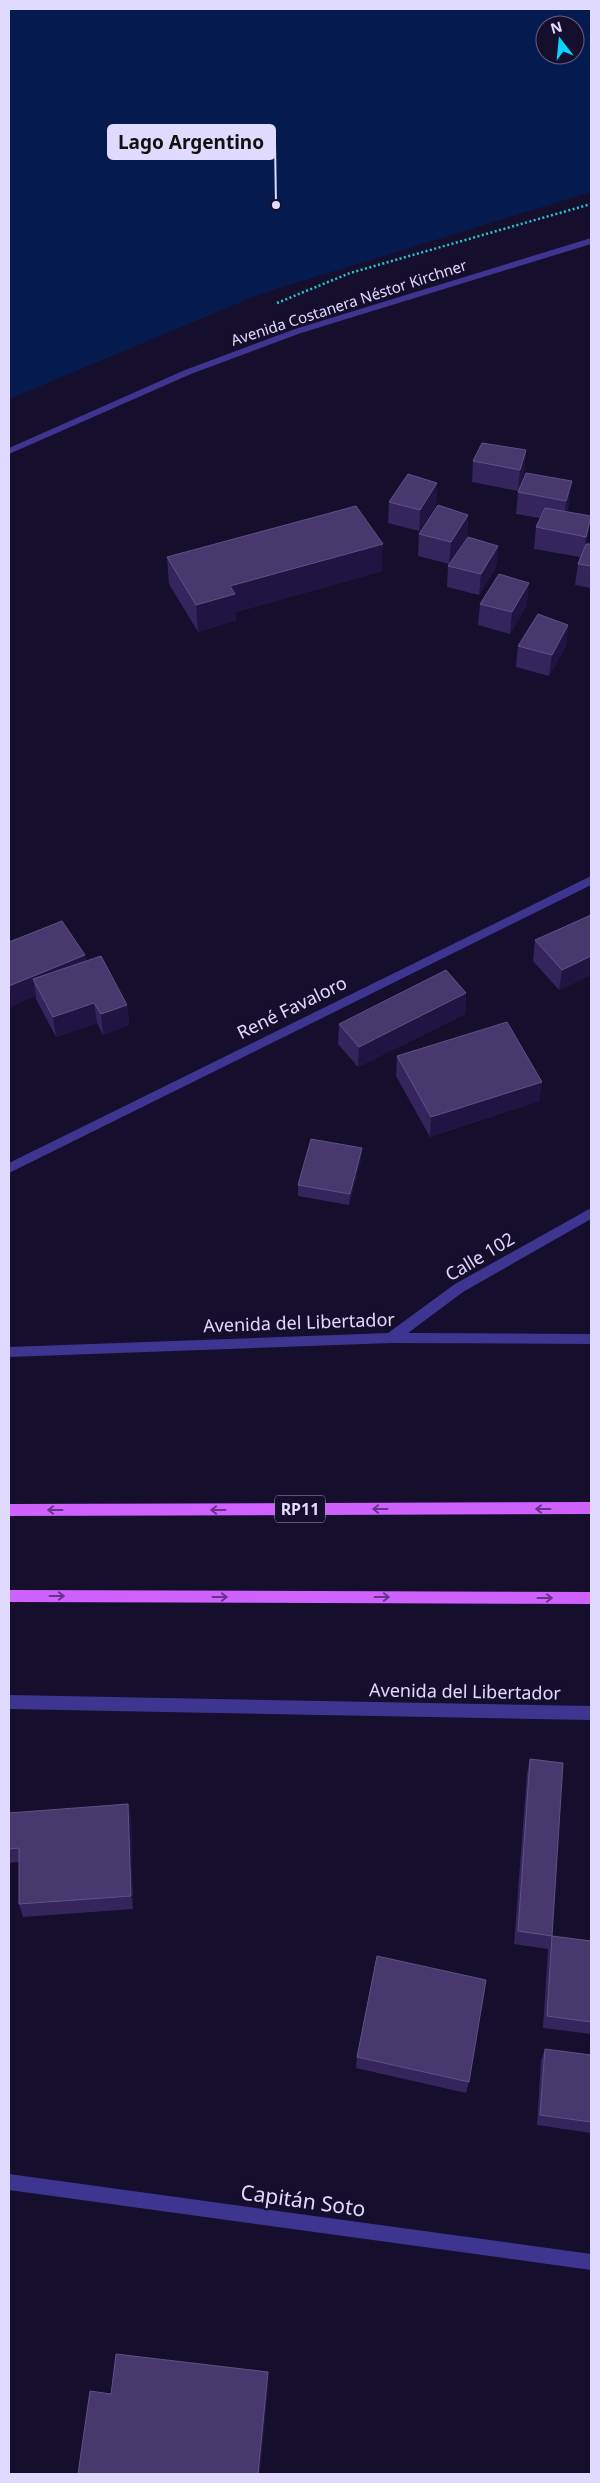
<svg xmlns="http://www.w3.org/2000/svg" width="600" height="2483" viewBox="0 0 600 2483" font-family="'Noto Sans',sans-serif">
<rect width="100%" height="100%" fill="#160e2d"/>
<path fill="#051b4f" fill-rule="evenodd" d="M 9,9 L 591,9 L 591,192 L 260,294 L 9,399 ZM 545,25 L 575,25 L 575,55 L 545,55 Z"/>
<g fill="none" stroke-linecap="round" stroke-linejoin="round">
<path stroke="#23c9ca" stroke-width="2.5" stroke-dasharray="2 2.5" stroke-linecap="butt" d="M 277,303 L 350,273 L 591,204"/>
<g fill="#3e3591" fill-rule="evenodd">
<path d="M 591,238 L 591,244 L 301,333 L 191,374 L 9,454 L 9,448 L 185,370 L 295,329 Z"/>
<path d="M 591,876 L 591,885 L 9,1173 L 9,1163 Z"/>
<path d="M 591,1208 L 591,1219 L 463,1292 L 408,1333 L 591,1334 L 591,1344 L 391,1343 L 9,1357 L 9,1347 L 388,1333 L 455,1284 Z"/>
<path d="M 9,1695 L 591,1706 L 591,1720 L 9,1709 Z"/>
<path d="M 9,2174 L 591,2254 L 591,2270 L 9,2190 Z"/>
</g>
<g fill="#cf61ff" fill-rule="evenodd">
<path d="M 591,1502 L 591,1514 L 9,1516 L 9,1504 Z"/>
<path d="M 9,1590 L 591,1592 L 591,1604 L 9,1602 Z"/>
</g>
</g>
<g fill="#34265c">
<path d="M 526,450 L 524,472 L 518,491 L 472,482 L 473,461 Z"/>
<path d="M 526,473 L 569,503 L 567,512 L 591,516 L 586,544 L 591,544 L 591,588 L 575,585 L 578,564 L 580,557 L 534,549 L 536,527 L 540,518 L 516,514 L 518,492 Z"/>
<path d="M 437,483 L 436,505 L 419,531 L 388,523 L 389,502 Z"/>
<path d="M 468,515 L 467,536 L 449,564 L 418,556 L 419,534 Z"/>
<path d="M 498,546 L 496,567 L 479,595 L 447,587 L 448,566 Z"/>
<path d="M 167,557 L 382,571 L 236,612 L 236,620 L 198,632 L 169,584 Z"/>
<path d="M 480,604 L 527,605 L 510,634 L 478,625 Z"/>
<path d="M 568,625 L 566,646 L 549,676 L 516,667 L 518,646 Z"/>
<path d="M 591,915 L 591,975 L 559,990 L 533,961 L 535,940 Z"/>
<path d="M 9,942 L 85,955 L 86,961 L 127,1005 L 129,1025 L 103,1035 L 97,1023 L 56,1037 L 36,999 L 36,996 L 9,1007 Z"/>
<path d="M 466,993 L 465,1014 L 358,1067 L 338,1044 L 339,1024 Z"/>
<path d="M 397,1056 L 542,1082 L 539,1101 L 430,1137 L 396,1076 Z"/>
<path d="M 361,1159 L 349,1205 L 298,1196 L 298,1185 Z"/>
<path d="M 530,1759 L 552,1936 L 591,1941 L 591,2034 L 543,2028 L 548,1949 L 514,1944 L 527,1773 Z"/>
<path d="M 128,1804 L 131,1818 L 133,1909 L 23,1917 L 19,1904 L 19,1862 L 9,1863 L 9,1813 Z"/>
<path d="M 545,2049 L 591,2055 L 591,2133 L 537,2125 L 541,2060 Z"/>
<path d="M 357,2057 L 469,2082 L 466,2093 L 356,2068 Z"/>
</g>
<g fill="#201442">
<path d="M 526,450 L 524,472 L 518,491 L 520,470 Z"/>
<path d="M 572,481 L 569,503 L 564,522 L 566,501 Z"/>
<path d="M 437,483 L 436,505 L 419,531 L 420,510 Z"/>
<path d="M 468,515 L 467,536 L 449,564 L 451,542 Z"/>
<path d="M 591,516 L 588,537 L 583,558 L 586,537 Z"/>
<path d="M 383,544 L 382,571 L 236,612 L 236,620 L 198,632 L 196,605 L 230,586 Z"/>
<path d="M 498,546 L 496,567 L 479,595 L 481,574 Z"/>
<path d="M 529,583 L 527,605 L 510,634 L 512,612 Z"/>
<path d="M 568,625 L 566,646 L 549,676 L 552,655 Z"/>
<path d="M 85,955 L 87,975 L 33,979 L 36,996 L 9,1007 L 9,986 Z"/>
<path d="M 591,956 L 591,975 L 559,990 L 562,970 Z"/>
<path d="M 466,993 L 465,1014 L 358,1067 L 359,1047 Z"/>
<path d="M 94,1003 L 97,1023 L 56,1037 L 53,1017 Z"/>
<path d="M 127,1005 L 129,1025 L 103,1035 L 101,1014 Z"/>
<path d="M 542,1082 L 539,1101 L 430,1137 L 431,1117 Z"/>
<path d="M 362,1148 L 361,1159 L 349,1205 L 350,1194 Z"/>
<path d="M 128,1804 L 131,1818 L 133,1909 L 131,1896 Z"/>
<path d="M 268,2372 L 269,2381 L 260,2474 L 258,2474 Z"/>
</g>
<g fill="#47396e" stroke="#5f5284">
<path d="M 482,443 L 526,450 L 520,470 L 473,461 Z"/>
<path d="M 526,473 L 572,481 L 566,501 L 518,492 Z"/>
<path d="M 408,474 L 437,483 L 420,510 L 389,502 Z"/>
<path d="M 438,505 L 468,515 L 451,542 L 419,534 Z"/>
<path d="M 356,506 L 383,544 L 230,586 L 235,594 L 196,605 L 167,557 Z"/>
<path d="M 545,508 L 591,516 L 586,537 L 536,527 Z"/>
<path d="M 468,537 L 498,546 L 481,574 L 448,566 Z"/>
<path d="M 586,544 L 591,544 L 591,566 L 578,564 Z"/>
<path d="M 499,574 L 529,583 L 512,612 L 480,604 Z"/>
<path d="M 538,614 L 568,625 L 552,655 L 518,646 Z"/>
<path d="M 591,915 L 591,956 L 562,970 L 535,940 Z"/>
<path d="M 62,921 L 85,955 L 9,986 L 9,942 Z"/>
<path d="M 101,956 L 127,1005 L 101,1014 L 94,1003 L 53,1017 L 33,979 Z"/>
<path d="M 446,970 L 466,993 L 359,1047 L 339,1024 Z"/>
<path d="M 507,1022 L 542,1082 L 431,1117 L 397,1056 Z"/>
<path d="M 311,1139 L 362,1148 L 350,1194 L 298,1185 Z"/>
<path d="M 530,1759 L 563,1763 L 552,1936 L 518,1931 Z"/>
<path d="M 128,1804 L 131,1896 L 19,1904 L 19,1848 L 9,1849 L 9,1813 Z"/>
<path d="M 552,1936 L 591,1941 L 591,2022 L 547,2016 Z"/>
<path d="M 377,1956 L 486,1980 L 469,2082 L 357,2057 Z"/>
<path d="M 545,2049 L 591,2055 L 591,2122 L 540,2115 Z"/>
<path d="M 116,2354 L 268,2372 L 258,2474 L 78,2474 L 90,2391 L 111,2394 Z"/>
</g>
<defs><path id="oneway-shaft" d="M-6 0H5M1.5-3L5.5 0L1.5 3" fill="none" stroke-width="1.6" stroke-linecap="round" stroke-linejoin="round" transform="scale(1.25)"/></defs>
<g stroke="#69338c">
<use href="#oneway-shaft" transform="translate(380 1509) rotate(180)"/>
<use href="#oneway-shaft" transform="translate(543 1509) rotate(180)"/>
<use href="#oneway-shaft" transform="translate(55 1510) rotate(180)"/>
<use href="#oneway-shaft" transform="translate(218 1510) rotate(180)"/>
<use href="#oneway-shaft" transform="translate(57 1596)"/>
<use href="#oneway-shaft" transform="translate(220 1597)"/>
<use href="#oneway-shaft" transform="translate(382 1597)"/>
<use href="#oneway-shaft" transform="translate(545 1598)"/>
</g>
<g text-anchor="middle" stroke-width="4.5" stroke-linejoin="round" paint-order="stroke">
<g font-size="15" fill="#e1daff" stroke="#160e2d">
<text transform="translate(349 303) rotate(-18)" y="5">Avenida Costanera Néstor Kirchner</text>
</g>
<rect fill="#160e2d" stroke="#a49dc0" stroke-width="1" x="275" y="1495.5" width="50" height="27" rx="4"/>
<g font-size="16" font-weight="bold" fill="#e1daff">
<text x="300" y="1515">RP11</text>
</g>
<g font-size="18" fill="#e1daff" stroke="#160e2d">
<text transform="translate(292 1008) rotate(-26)" y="6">René Favaloro</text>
<text transform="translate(480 1257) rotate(-31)" y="6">Calle 102</text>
<text transform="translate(299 1323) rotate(-2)" y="6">Avenida del Libertador</text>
<text transform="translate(465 1692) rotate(1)" y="6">Avenida del Libertador</text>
</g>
<g font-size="21" fill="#e1daff" stroke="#160e2d">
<text transform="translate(303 2201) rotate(8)" y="7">Capitán Soto</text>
</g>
</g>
<path fill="none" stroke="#e1daff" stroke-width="2" d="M276 205L275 142"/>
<circle fill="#e1daff" stroke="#160e2d" stroke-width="2" cx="276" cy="205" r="5"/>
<rect fill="#e1daff" stroke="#e1daff" stroke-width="2" x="108" y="125" width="167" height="34" rx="5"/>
<g font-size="19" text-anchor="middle" font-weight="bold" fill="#111">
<text x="191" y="149">Lago Argentino</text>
</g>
<rect width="600" height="2483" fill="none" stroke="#e1daff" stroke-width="20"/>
<g transform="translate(560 40) rotate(344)"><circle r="24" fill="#160e2d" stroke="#676081"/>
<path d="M0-4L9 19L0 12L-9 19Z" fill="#06d5ff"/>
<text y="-8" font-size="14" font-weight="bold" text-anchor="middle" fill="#e1daff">N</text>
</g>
</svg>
